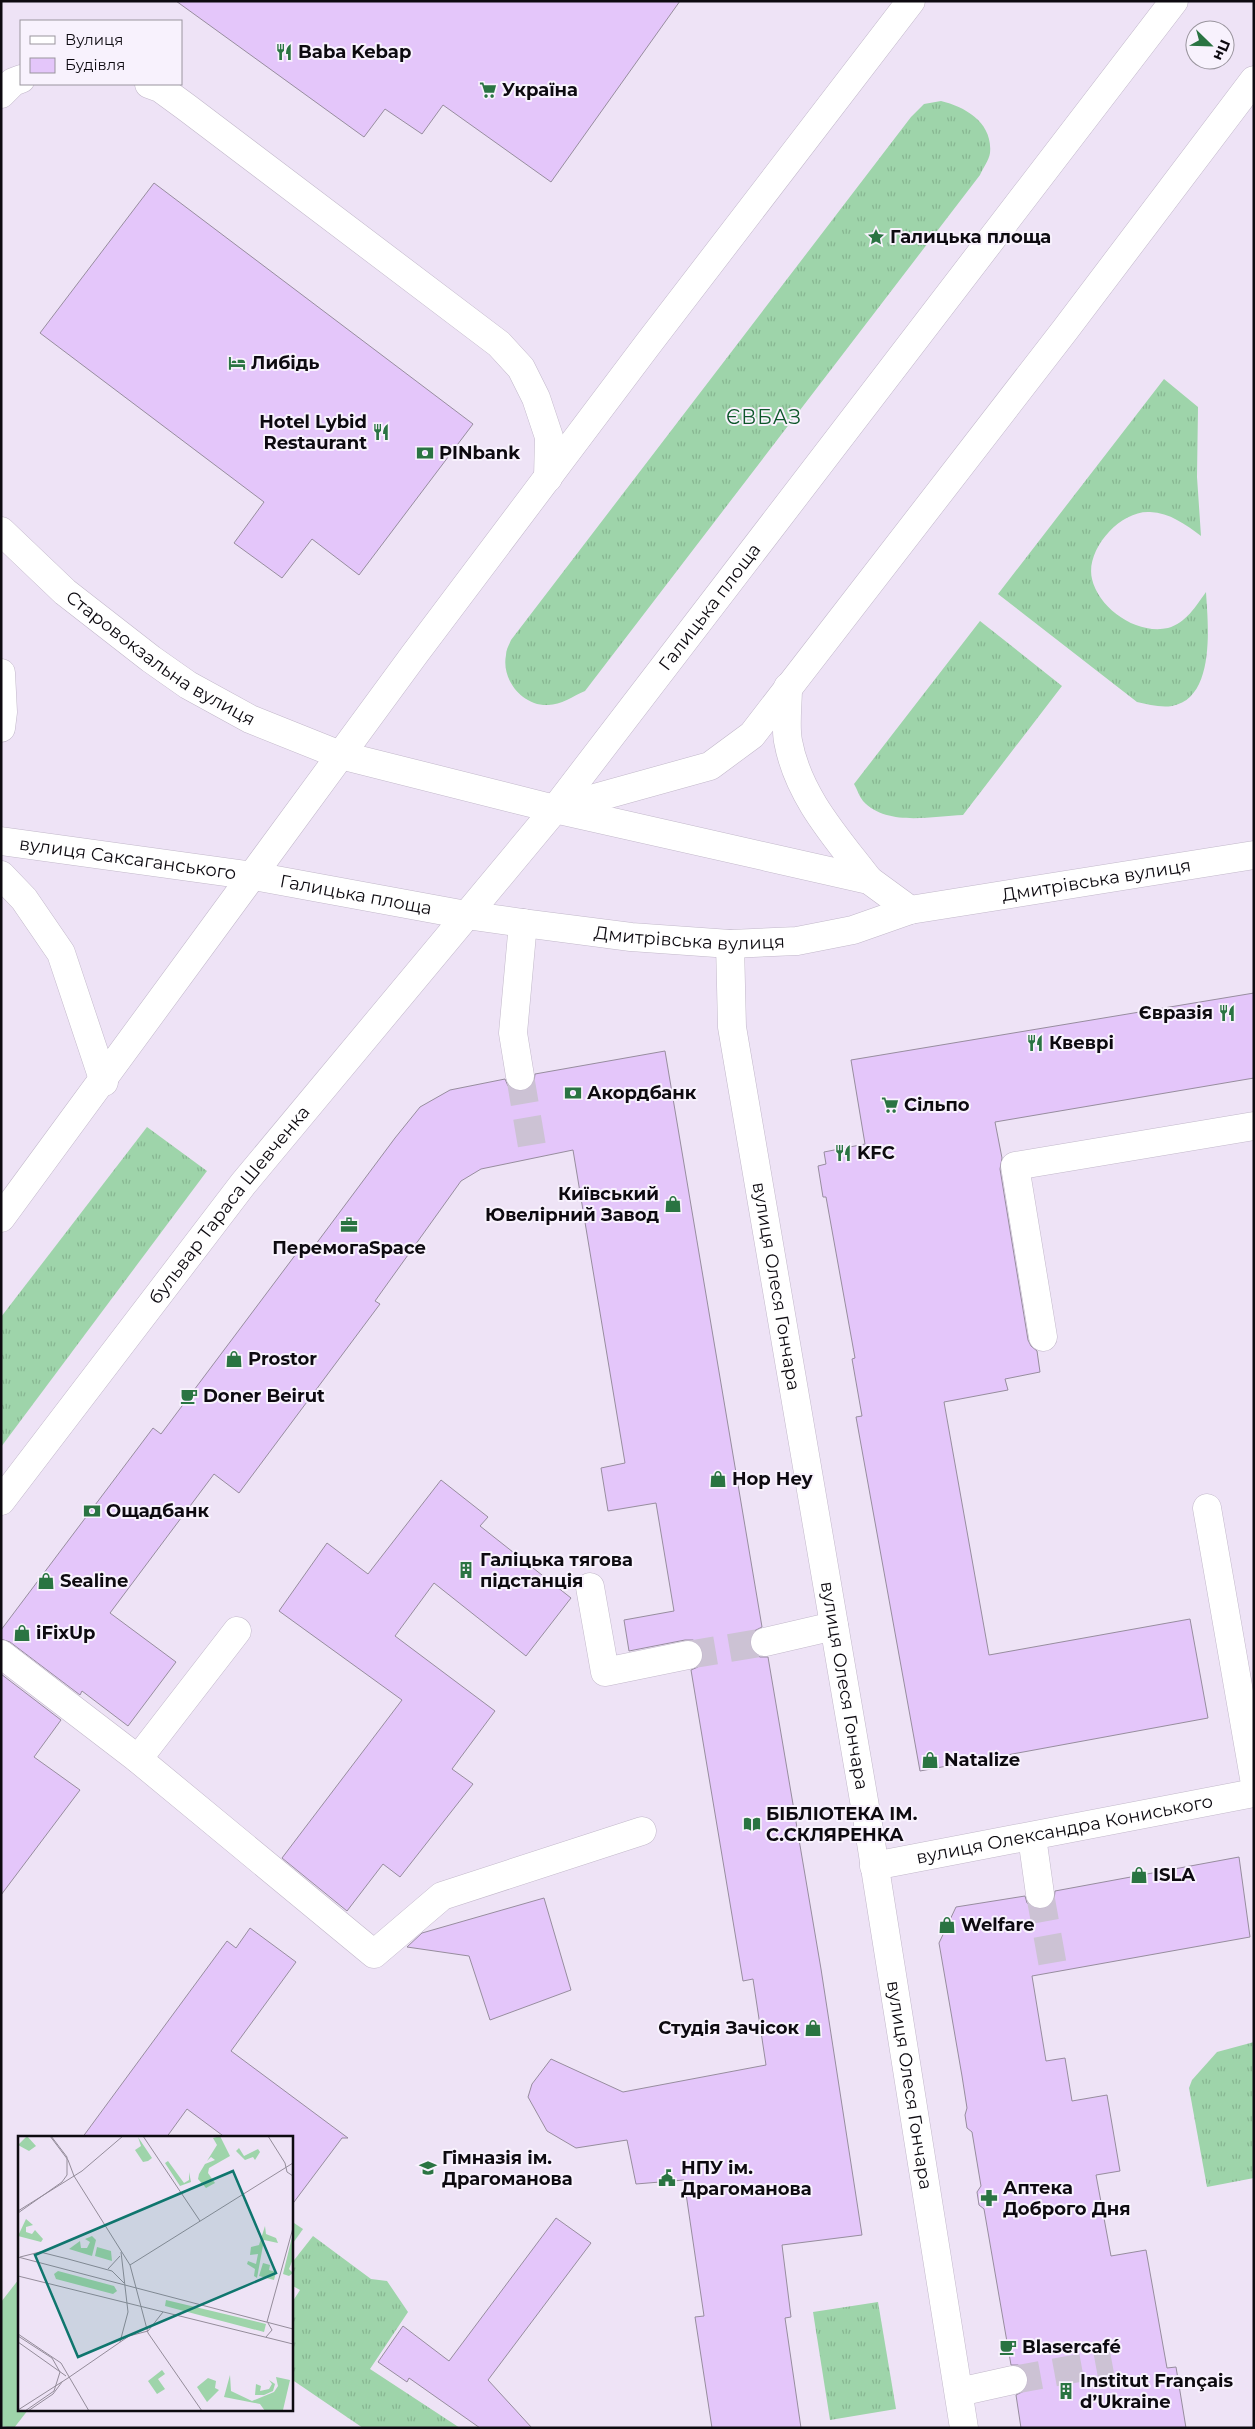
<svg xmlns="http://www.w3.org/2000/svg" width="1255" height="2429" viewBox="0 0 1255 2429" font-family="Montserrat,sans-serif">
<defs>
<pattern id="grass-tufts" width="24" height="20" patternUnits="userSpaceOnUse" patternTransform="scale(1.25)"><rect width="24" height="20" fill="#9ed4aa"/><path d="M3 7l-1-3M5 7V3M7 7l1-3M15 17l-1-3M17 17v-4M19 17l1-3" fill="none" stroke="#87b591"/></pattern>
</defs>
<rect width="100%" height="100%" fill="#eee3f6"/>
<g fill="url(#grass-tufts)">
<path d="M 941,101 C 966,107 993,123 990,153 C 989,160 983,168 980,175 L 585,691 C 573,696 561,705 548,705 C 523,706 501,680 506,655 C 506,650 509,645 511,640 L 911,117 L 924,104 Z"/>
<path d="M 1164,379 L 1198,407 L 1197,477 L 1201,536 C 1185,524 1170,513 1150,512 C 1120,510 1085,550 1092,579 C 1099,609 1137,635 1168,628 C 1186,623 1196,606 1206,592 C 1208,624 1216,698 1172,706 C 1160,708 1148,704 1137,702 L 998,594 Z"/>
<path d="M 980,621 L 1062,686 L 963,815 C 932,816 887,827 863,801 C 859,796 857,789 854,784 Z"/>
<path d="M 147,1127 L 207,1171 L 1,1447 L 1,1317 Z"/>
<path d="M 1254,2042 L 1254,2178 L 1207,2187 L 1189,2088 L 1192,2080 L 1217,2052 Z"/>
<path d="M 291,2221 L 303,2229 L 291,2246 Z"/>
<path d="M 313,2236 L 371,2279 L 387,2281 L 408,2312 L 370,2369 L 460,2428 L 363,2428 L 291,2379 L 291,2304 L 300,2290 L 291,2285 L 291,2264 Z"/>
<path d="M 878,2302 L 896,2409 L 830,2420 L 813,2312 Z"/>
</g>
<path fill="#9ed4aa" d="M 19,2279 L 19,2410 L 28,2410 L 14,2428 L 1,2426 L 1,2302 Z"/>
<g fill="#e4c6fa" stroke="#978d9e">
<path d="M 176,1 L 680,1 L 551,182 L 443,105 L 422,134 L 385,109 L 364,137 Z"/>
<path d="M 154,183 L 473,424 L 359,575 L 312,539 L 282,578 L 234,543 L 264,502 L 40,333 Z"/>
<path d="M 1254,993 L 1254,1078 L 995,1122 L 1002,1158 L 1000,1169 L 1028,1340 L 1031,1346 L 1037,1351 L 1040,1372 L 1005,1379 L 1008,1390 L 944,1402 L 989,1655 L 1190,1619 L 1208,1718 L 920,1771 L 856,1417 L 862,1416 L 852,1359 L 855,1358 L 826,1197 L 823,1197 L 818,1166 L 826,1164 L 824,1152 L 865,1144 L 851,1060 Z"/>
<path d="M 665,1051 L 762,1627 L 754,1631 L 750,1637 L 750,1645 L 754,1653 L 760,1657 L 768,1657 L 821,1969 L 862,2235 L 782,2245 L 791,2317 L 785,2318 L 801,2428 L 712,2428 L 695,2317 L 704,2316 L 684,2180 L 636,2184 L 627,2140 L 576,2148 L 547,2131 L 528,2097 L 532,2084 L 551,2059 L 623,2092 L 766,2065 L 753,1979 L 743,1981 L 691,1670 L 698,1667 L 703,1660 L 703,1651 L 699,1644 L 693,1640 L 685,1640 L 629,1651 L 624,1620 L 674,1611 L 656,1503 L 608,1511 L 601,1468 L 625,1463 L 573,1150 L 481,1169 L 461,1181 L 375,1301 L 380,1304 L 239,1493 L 214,1474 L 110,1613 L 176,1662 L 128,1726 L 82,1691 L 80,1695 L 10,1642 L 1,1639 L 1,1630 L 153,1428 L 161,1434 L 302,1246 L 310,1252 L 395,1138 L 420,1107 L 450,1090 L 505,1079 L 508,1086 L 514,1090 L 523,1091 L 530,1088 L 534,1082 L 535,1074 Z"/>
<path d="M 441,1480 L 488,1517 L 480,1526 L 571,1598 L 526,1656 L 434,1583 L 395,1636 L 495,1711 L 452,1769 L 473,1784 L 400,1877 L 383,1864 L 347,1911 L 282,1858 L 402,1700 L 279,1611 L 327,1543 L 368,1574 Z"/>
<path d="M 1,1674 L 61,1720 L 34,1757 L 80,1790 L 1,1895 Z"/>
<path d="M 1239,1857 L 1250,1937 L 1032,1976 L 1046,2061 L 1065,2058 L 1072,2101 L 1107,2095 L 1120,2171 L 1096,2175 L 1111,2256 L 1146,2250 L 1167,2368 L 1176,2367 L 1186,2428 L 1021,2428 L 1016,2395 L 1024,2391 L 1028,2385 L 1028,2377 L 1024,2369 L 1018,2365 L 1011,2365 L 984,2209 L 979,2205 L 977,2192 L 981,2186 L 972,2132 L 967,2128 L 965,2115 L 967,2108 L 962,2076 L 939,1943 L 956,1907 L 1025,1896 L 1027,1903 L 1034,1908 L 1043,1909 L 1049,1907 L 1054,1900 L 1055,1891 Z"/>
<path d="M 544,1898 L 571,1990 L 490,2020 L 469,1956 L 407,1947 L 422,1933 Z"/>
<path d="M 250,1928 L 296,1962 L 231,2051 L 348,2138 L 342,2138 L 291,2206 L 291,2138 L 226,2138 L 187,2109 L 166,2138 L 82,2138 L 227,1941 L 236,1948 Z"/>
<path d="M 556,2218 L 591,2243 L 488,2380 L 532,2428 L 480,2428 L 409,2378 L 407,2382 L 378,2362 L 403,2326 L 449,2361 Z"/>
</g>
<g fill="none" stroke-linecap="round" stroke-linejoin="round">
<g stroke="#ccc2d4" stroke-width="28" stroke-dasharray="28 14" stroke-linecap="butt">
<path d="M 520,1076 L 534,1158"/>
<path d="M 688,1655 L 765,1642"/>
<path d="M 1040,1894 L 1054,1972"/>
<path d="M 1013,2380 L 1112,2362"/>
</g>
<g stroke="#c2b8ca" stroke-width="29">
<g id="minor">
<path d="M 149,84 L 160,88 L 186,107 L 499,344 L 521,368 L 536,398 L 549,437 L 548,478"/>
<path d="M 1,94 L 13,82 L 21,79"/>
<path d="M 788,687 C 788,705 785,725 788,741 C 798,796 836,837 869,880"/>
<path d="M 555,809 L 710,766 L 752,735 L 1065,330 L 1254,80"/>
<path id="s1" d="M 730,944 L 732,1027 L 869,1830 L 964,2428"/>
<path d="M 520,1076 L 513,1033 L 523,923"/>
<path d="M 1043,1337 L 1015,1166 L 1254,1126"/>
<path d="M 1207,1508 L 1254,1778"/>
<path d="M 590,1587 L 605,1672 L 688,1655"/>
<path d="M 765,1642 L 834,1626"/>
<path d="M 1,1654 L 138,1759 L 374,1954 L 442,1896 L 642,1831"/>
<path d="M 138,1759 L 237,1631"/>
<path d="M 1032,1837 L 1040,1894"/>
<path id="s2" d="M 874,1866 L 1254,1793"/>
<path d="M 959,2392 L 1013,2380"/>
</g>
</g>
<g stroke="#c2b8ca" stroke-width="29">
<g id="major">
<path id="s3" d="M 1,531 L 65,592 L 151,659 L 188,685 L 250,719 L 340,755 L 555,809 L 869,880 L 910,910"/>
<path d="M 1,673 L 3,712 L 1,728"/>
<path id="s4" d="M 1,841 L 254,876 L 466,915 L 523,923 L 631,937 L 730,944 L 797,941 L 853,930 L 910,910 L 1254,855"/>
<path d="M 1,875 L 24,899 L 61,953 L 104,1082"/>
<path d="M 1,1218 L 414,655 L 648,344 L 911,1"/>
<path id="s5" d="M 1,1501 L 243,1184 L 555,809 L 1174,1"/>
</g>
</g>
<use href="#minor" stroke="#fff" stroke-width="28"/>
<use href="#major" stroke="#fff" stroke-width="28"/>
</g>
<defs>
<g id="restaurant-bare" transform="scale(1.35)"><path d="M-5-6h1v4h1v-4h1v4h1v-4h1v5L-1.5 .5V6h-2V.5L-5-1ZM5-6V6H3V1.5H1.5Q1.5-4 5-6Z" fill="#2a7442" stroke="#f8f2fd" stroke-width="2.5" paint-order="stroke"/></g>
<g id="supermarket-bare" transform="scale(1.35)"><path d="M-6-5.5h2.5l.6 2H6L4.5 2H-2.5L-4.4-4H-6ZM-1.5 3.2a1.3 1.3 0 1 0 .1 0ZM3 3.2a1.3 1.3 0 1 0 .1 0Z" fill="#2a7442" stroke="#f8f2fd" stroke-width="2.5" paint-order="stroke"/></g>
<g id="sight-bare" transform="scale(1.35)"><path d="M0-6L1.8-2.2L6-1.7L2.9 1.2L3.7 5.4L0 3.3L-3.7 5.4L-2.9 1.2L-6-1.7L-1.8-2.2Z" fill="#2a7442" stroke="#f8f2fd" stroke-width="2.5" paint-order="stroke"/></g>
<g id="hotel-bare" transform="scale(1.35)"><path d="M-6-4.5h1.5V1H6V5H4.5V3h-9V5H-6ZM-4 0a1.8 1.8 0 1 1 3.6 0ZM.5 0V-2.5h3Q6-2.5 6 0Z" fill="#2a7442" stroke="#f8f2fd" stroke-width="2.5" paint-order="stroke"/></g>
<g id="bank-bare" transform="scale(1.35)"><path d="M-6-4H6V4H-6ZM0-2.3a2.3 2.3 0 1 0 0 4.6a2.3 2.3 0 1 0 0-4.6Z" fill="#2a7442" stroke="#f8f2fd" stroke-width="2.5" paint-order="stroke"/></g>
<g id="shop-bare" transform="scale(1.35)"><path d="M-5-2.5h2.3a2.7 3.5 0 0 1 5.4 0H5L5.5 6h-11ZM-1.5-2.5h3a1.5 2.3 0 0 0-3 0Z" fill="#2a7442" stroke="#f8f2fd" stroke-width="2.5" paint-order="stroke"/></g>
<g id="office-bare" transform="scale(1.35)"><path d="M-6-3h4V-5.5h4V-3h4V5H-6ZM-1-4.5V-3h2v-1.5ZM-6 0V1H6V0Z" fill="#2a7442" stroke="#f8f2fd" stroke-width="2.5" paint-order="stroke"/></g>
<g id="cafe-bare" transform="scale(1.35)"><path d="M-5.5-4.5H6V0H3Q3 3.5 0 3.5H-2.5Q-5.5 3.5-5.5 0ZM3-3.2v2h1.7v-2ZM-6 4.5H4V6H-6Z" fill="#2a7442" stroke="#f8f2fd" stroke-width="2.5" paint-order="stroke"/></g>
<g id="building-bare" transform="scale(1.35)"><path d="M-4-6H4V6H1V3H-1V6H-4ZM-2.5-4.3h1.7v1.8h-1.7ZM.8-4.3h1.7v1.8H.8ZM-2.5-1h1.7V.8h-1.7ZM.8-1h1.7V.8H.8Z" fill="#2a7442" stroke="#f8f2fd" stroke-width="2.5" paint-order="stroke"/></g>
<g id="library-bare" transform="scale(1.35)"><path d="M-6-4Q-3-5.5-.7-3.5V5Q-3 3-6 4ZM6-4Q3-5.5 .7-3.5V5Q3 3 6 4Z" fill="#2a7442" stroke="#f8f2fd" stroke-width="2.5" paint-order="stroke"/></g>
<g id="school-bare" transform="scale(1.35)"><path d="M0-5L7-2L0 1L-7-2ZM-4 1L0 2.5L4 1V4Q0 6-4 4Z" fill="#2a7442" stroke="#f8f2fd" stroke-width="2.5" paint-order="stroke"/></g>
<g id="civic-bare" transform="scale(1.35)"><path d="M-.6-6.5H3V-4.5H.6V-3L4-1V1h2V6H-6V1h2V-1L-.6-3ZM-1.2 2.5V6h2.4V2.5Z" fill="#2a7442" stroke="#f8f2fd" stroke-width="2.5" paint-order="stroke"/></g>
<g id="pharmacy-bare" transform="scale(1.35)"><path d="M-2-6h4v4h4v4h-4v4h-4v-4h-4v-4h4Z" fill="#2a7442" stroke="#f8f2fd" stroke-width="2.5" paint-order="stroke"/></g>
</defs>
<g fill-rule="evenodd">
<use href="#restaurant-bare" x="284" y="52"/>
<use href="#supermarket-bare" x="488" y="90"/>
<use href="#sight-bare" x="876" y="237"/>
<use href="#hotel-bare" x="237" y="363"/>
<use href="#restaurant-bare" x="381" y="432"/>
<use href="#bank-bare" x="425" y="453"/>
<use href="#restaurant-bare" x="1227" y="1013"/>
<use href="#restaurant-bare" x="1035" y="1043"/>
<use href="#bank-bare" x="573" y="1093"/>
<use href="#supermarket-bare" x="890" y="1105"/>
<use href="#restaurant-bare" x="843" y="1153"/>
<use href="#shop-bare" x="673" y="1204"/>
<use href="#office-bare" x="349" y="1225"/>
<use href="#shop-bare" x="234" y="1359"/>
<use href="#cafe-bare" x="189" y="1396"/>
<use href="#shop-bare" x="718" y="1479"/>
<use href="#bank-bare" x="92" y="1511"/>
<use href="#building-bare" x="466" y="1570"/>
<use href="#shop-bare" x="46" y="1581"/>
<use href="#shop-bare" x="22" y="1633"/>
<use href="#shop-bare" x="930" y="1760"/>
<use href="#library-bare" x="752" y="1824"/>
<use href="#shop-bare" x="1139" y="1875"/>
<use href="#shop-bare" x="947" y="1925"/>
<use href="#shop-bare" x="813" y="2028"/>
<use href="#school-bare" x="428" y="2168"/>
<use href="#civic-bare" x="667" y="2178"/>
<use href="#pharmacy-bare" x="989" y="2198"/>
<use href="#cafe-bare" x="1008" y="2347"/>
<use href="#building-bare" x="1066" y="2391"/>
</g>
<g text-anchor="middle" stroke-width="4" stroke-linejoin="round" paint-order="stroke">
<g font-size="18" font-weight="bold" fill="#0d0a10" stroke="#f8f2fd" text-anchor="start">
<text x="298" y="58">Baba Kebap</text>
<text x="502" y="96">Україна</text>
<text x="890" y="243">Галицька площа</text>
<text x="251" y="369">Либідь</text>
<text x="367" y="428" text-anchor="end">Hotel Lybid<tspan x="367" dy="21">Restaurant</tspan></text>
<text x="439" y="459">PINbank</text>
<text x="1213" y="1019" text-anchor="end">Євразія</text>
<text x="1049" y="1049">Квеврі</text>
<text x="587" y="1099">Акордбанк</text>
<text x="904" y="1111">Сільпо</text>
<text x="857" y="1159">KFC</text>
<text x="659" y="1200" text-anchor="end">Київський<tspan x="659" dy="21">Ювелірний Завод</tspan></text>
<text x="349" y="1254" text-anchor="middle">ПеремогаSpace</text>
<text x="248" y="1365">Prostor</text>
<text x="203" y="1402">Doner Beirut</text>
<text x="732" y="1485">Hop Hey</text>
<text x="106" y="1517">Ощадбанк</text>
<text x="480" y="1566">Галiцька тягова<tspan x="480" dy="21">пiдстанцiя</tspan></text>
<text x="60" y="1587">Sealine</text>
<text x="36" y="1639">iFixUp</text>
<text x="944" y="1766">Natalize</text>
<text x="766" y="1820">БІБЛІОТЕКА ІМ.<tspan x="766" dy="21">С.СКЛЯРЕНКА</tspan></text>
<text x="1153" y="1881">ISLA</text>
<text x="961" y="1931">Welfarе</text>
<text x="799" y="2034" text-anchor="end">Студія Зачісок</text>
<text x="442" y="2164">Гімназія ім.<tspan x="442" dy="21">Драгоманова</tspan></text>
<text x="681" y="2174">НПУ ім.<tspan x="681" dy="21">Драгоманова</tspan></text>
<text x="1003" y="2194">Аптека<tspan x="1003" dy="21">Доброго Дня</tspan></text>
<text x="1022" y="2353">Blasercafé</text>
<text x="1080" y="2387">Institut Français<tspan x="1080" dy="21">d’Ukraine</tspan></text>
</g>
<g font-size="18" fill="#0d0a10" stroke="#f8f2fd">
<text dy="6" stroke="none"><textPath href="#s5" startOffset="1141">Галицька площа</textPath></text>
<text dy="6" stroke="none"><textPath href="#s3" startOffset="205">Старовокзальна вулиця</textPath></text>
<text dy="6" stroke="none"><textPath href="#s4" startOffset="128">вулиця Саксаганського</textPath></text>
<text dy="6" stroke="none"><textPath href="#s4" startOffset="1110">Дмитрівська вулиця</textPath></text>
<text dy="6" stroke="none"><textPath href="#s4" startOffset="359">Галицька площа</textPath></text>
<text dy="6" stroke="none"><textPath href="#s4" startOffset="696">Дмитрівська вулиця</textPath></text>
<text dy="6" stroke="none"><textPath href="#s5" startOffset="374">бульвар Тараса Шевченка</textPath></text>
<text dy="6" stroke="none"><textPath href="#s1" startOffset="346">вулиця Олеся Гончара</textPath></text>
<text dy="6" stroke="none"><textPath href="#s1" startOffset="751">вулиця Олеся Гончара</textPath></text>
<text dy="6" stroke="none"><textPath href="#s2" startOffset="194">вулиця Олександра Кониського</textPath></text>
<text dy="6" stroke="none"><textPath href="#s1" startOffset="1156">вулиця Олеся Гончара</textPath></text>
</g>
<g font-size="20" letter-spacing="1" fill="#0d5629" stroke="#f8f2fd">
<text x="764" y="424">ЄВБАЗ</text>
</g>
</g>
<g transform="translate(18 2136)">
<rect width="275" height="275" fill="#eee3f6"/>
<path d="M 9,0 L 18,10 L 11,15 L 0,9 ZM 202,0 L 212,20 L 191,32 L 190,37 L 197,47 L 188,52 L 180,43 L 181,38 L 187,28 L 197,24 L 193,21 L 189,25 L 199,9 L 195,2 ZM 120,1 L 134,22 L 130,25 L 125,26 L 117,14 L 123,10 ZM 221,12 L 226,20 L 240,13 L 242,16 L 237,24 L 235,21 L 227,24 L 218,15 ZM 150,25 L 166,47 L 171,44 L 171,36 L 173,46 L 162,50 L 147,27 ZM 8,83 L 15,89 L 8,91 L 8,96 L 14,98 L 17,94 L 25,103 L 23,106 L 0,100 ZM 247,90 L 248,98 L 258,102 L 260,107 L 246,104 L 239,142 L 236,140 L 237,133 L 229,128 L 230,125 L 238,128 L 240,118 L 232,119 L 233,111 L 241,109 ZM 275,97 L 275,123 L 271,133 L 275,137 L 271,140 L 265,138 ZM 74,100 L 78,104 L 74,120 L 51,113 L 62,105 L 63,112 L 69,112 L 72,106 L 67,103 ZM 79,111 L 93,115 L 94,125 L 77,120 ZM 40,135 L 96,150 L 99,155 L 95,158 L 38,143 L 36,138 ZM 148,164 L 248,188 L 246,196 L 147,170 ZM 144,234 L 147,238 L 140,243 L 147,253 L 139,258 L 130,245 ZM 212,239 L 213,255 L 234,265 L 256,256 L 260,250 L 258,241 L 272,244 L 265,274 L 247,275 L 242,268 L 206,261 ZM 190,242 L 198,245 L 197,252 L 201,254 L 189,266 L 179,251 ZM 251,244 L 257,248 L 255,255 L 246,259 L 237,259 L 238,248 L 243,250 L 242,255 L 251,253 L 254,248 Z" fill="#9ed4aa"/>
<path d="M 245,127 L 252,129 L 251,134 L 258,136 L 256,144 L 241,140 Z" fill="#9ed4aa"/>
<path fill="none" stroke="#948c9a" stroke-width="1" d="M 32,0 L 50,24 L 56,40M 125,0 L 182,85M 250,0 L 267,27 L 269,36 L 275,40M 56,40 L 112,129 L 130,197 L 184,275M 0,75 L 64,35 L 105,0M 0,77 L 44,46 L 49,39 L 49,21 L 33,0M 0,121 L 275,193M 2,121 L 22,116 L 50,123 L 94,135 L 106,147M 112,129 L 275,27M 90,133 L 102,120M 0,140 L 275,208M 249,186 L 275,92M 0,198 L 43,227 L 71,275M 0,200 L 34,222 L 42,236 L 36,255 L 7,275M 248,201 L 254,194 L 250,187M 0,206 L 48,240M 102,206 L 110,176 L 103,116M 50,242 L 111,200 L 130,195 L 145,176M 0,274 L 50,242M 10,275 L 35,258 L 44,246"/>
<path fill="#0f766e" fill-opacity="0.15" stroke="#0f766e" stroke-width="2.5" d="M 215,35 L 258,137 L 60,221 L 17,119 Z"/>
<rect width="275" height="275" fill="none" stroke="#0d0a10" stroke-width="2.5"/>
</g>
<rect width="1255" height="2429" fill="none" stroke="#0d0a10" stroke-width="5"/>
<rect x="20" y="20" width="162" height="65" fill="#f8f2fd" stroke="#9a959e"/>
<rect x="30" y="36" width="25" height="8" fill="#ffffff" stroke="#9a959e"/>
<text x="65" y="45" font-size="15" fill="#0d0a10">Вулиця</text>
<rect x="30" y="58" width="25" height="15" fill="#e4c6fa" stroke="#9a959e"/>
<text x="65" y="70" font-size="15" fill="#0d0a10">Будівля</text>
<g transform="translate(1210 45) rotate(113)"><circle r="24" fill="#f8f2fd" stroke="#9a959e"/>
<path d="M0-4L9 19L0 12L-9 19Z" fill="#2a7442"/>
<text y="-8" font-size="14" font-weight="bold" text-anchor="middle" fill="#0d0a10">Пн</text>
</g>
</svg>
